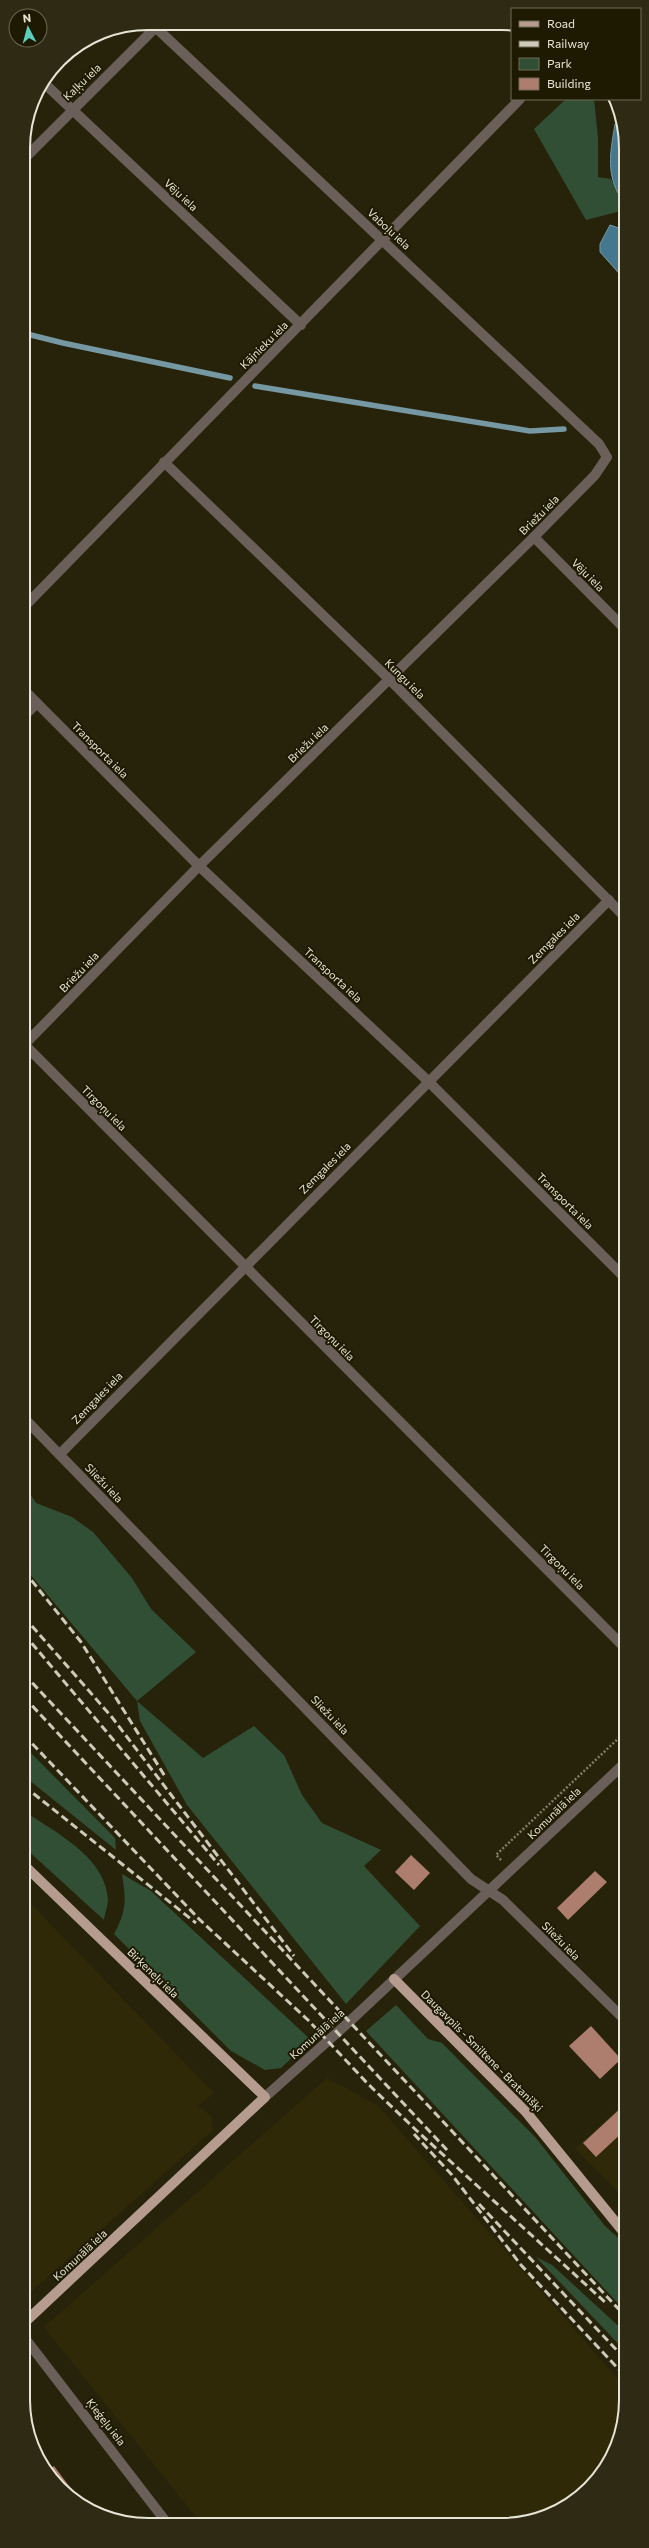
<svg xmlns="http://www.w3.org/2000/svg" width="649" height="2548" viewBox="0 0 649 2548" font-family="Commissioner,sans-serif">
<rect width="100%" height="100%" fill="#27230a"/>
<g fill="#2f2907">
<path d="M 24,1897 L 214,2093 L 198,2106 L 211,2116 L 213,2130 L 24,2298 Z"/>
<path d="M 327,2078 L 377,2105 L 626,2388 L 626,2408 L 616,2448 L 595,2483 L 557,2512 L 518,2524 L 201,2523 L 44,2327 Z"/>
<path d="M 626,2101 L 626,2199 L 575,2149 Z"/>
</g>
<g fill="#314f34">
<path d="M 566,99 L 594,99 L 598,138 L 598,177 L 611,179 L 618,193 L 625,193 L 625,210 L 586,220 L 534,129 Z"/>
<path d="M 24,1485 L 36,1503 L 72,1517 L 93,1532 L 132,1578 L 151,1609 L 196,1652 L 137,1701 L 203,1758 L 254,1726 L 284,1755 L 302,1795 L 322,1823 L 381,1850 L 364,1866 L 420,1926 L 346,2004 L 187,1805 L 140,1721 L 137,1701 L 24,1567 Z"/>
<path d="M 24,1746 L 115,1838 L 116,1850 L 24,1776 Z"/>
<path d="M 24,1811 C 54,1832 105,1856 108,1899 C 108,1905 105,1913 104,1920 L 24,1847 Z"/>
<path d="M 122,1874 L 151,1891 L 311,2040 L 281,2068 L 265,2070 L 231,2051 L 114,1934 C 127,1910 126,1900 122,1874 Z"/>
<path d="M 396,2005 L 428,2039 L 442,2043 L 536,2138 L 605,2226 L 626,2245 L 626,2312 L 366,2031 Z"/>
<path d="M 536,2257 L 552,2265 L 626,2333 L 626,2352 Z"/>
</g>
<g fill="#45788e" stroke="#7598a3">
<path d="M 615,124 L 623,124 L 625,131 L 625,193 L 618,193 C 606,170 611,149 615,124 Z"/>
<path d="M 610,225 L 625,230 L 625,280 L 600,252 L 600,244 Z"/>
</g>
<g fill="none" stroke-linecap="round" stroke-linejoin="round">
<g stroke="#7598a3" stroke-width="5.5">
<path d="M 23,333 L 63,343 L 230,378"/>
<path d="M 255,386 L 530,431 L 564,429"/>
</g>
</g>
<g fill="#ad7e6d">
<path d="M 411,1855 L 430,1873 L 414,1890 L 395,1872 Z"/>
<path d="M 595,1871 L 607,1882 L 568,1920 L 557,1908 Z"/>
<path d="M 591,2026 L 621,2059 L 600,2079 L 569,2046 Z"/>
<path d="M 622,2107 L 626,2111 L 626,2129 L 596,2157 L 583,2143 Z"/>
<path d="M 54,2466 L 84,2506 L 84,2507 L 59,2488 L 47,2471 Z"/>
</g>
<g fill="none" stroke-linecap="round" stroke-linejoin="round">
<path stroke="#7f7c68" stroke-width="2.5" stroke-dasharray="2 2" stroke-linecap="butt" d="M 501,1860 L 496,1855 L 625,1732"/>
<g stroke="#6b5f59" stroke-width="10">
<path d="M 44,83 L 301,325"/>
<path d="M 23,160 L 159,24"/>
<path d="M 164,462 L 390,680 L 625,917"/>
<path d="M 534,537 L 625,629"/>
<path d="M 23,608 L 520,99"/>
<path d="M 23,689 L 199,866 L 428,1081 L 625,1278"/>
<path d="M 23,717 L 37,703"/>
<path d="M 24,1044 L 625,1648"/>
<path d="M 24,1045 L 199,866 L 534,537 L 595,475 L 607,457 L 599,444 L 151,23"/>
<path d="M 24,1418 L 471,1879 L 503,1900 L 626,2021"/>
<path d="M 60,1454 L 609,900"/>
<path d="M 265,2097 L 349,2022 L 626,1762"/>
<path d="M 24,2337 L 167,2523"/>
</g>
<g stroke="#b59c8f" stroke-width="10">
<path d="M 24,1865 L 265,2097 L 24,2323"/>
<path d="M 394,1979 L 526,2112 L 626,2235"/>
</g>
<g stroke="#cccab9" stroke-width="3" stroke-dasharray="8 4" stroke-linecap="butt">
<path d="M 24,1571 L 81,1642 L 166,1778"/>
<path d="M 24,1617 L 111,1716 L 294,1956"/>
<path d="M 24,1634 L 219,1865"/>
<path d="M 24,1674 L 626,2317"/>
<path d="M 24,1697 L 447,2150"/>
<path d="M 24,1735 L 199,1919 L 308,2020 L 368,2084 L 416,2130 L 606,2303"/>
<path d="M 24,1786 L 196,1923"/>
<path d="M 414,2134 L 452,2175 L 521,2265 L 626,2377"/>
<path d="M 479,2204 L 626,2360"/>
</g>
</g>
<g text-anchor="middle" stroke-width="4" stroke-linejoin="round" paint-order="stroke">
<g font-size="11" fill="#e6e4d5" stroke="#1e1a02">
<text transform="translate(82 82) rotate(-44)" y="4">Kaļķu iela</text>
<text transform="translate(181 195) rotate(43)" y="4">Vēju iela</text>
<text transform="translate(389 229) rotate(43)" y="4">Vaboļu iela</text>
<text transform="translate(264 345) rotate(-45)" y="4">Kājnieku iela</text>
<text transform="translate(539 515) rotate(-45)" y="4">Briežu iela</text>
<text transform="translate(588 575) rotate(45)" y="4">Vēju iela</text>
<text transform="translate(405 679) rotate(45)" y="4">Kungu iela</text>
<text transform="translate(308 743) rotate(-44)" y="4">Briežu iela</text>
<text transform="translate(100 750) rotate(45)" y="4">Transporta iela</text>
<text transform="translate(554 938) rotate(-45)" y="4">Zemgales iela</text>
<text transform="translate(79 972) rotate(-46)" y="4">Briežu iela</text>
<text transform="translate(333 975) rotate(43)" y="4">Transporta iela</text>
<text transform="translate(104 1108) rotate(45)" y="4">Tirgoņu iela</text>
<text transform="translate(325 1168) rotate(-45)" y="4">Zemgales iela</text>
<text transform="translate(565 1201) rotate(45)" y="4">Transporta iela</text>
<text transform="translate(332 1338) rotate(45)" y="4">Tirgoņu iela</text>
<text transform="translate(97 1398) rotate(-46)" y="4">Zemgales iela</text>
<text transform="translate(104 1483) rotate(46)" y="4">Sliežu iela</text>
<text transform="translate(562 1567) rotate(45)" y="4">Tirgoņu iela</text>
<text transform="translate(330 1715) rotate(46)" y="4">Sliežu iela</text>
<text transform="translate(554 1813) rotate(-44)" y="4">Komunālā iela</text>
<text transform="translate(561 1941) rotate(45)" y="4">Sliežu iela</text>
<text transform="translate(153 1973) rotate(44)" y="4">Birķeneļu iela</text>
<text transform="translate(317 2034) rotate(-42)" y="4">Komunālā iela</text>
<text transform="translate(482 2051) rotate(45)" y="4">Daugavpils - Smiltene - Bratanišķi</text>
<text transform="translate(80 2255) rotate(-43)" y="4">Komunālā iela</text>
<text transform="translate(106 2422) rotate(52)" y="4">Ķieģeļu iela</text>
</g>
</g>
<path d="M0 0H649V2548H0ZM148 30H501A118 118 0 0 1 619 148V2400A118 118 0 0 1 501 2518H148A118 118 0 0 1 30 2400V148A118 118 0 0 1 148 30Z" fill="#2e2a13" fill-rule="evenodd"/>
<path fill="none" stroke="#e6e4d5" stroke-width="2" d="M148 30H501A118 118 0 0 1 619 148V2400A118 118 0 0 1 501 2518H148A118 118 0 0 1 30 2400V148A118 118 0 0 1 148 30Z"/>
<rect x="511" y="8" width="130" height="92" fill="#1e1a02" stroke="#6e6b56"/>
<rect x="519" y="21" width="20" height="6" fill="#b59c8f" stroke="#6e6b56"/>
<text x="547" y="28" font-size="12" fill="#e6e4d5">Road</text>
<rect x="519" y="41" width="20" height="6" fill="#cccab9" stroke="#6e6b56"/>
<text x="547" y="48" font-size="12" fill="#e6e4d5">Railway</text>
<rect x="519" y="58" width="20" height="12" fill="#314f34" stroke="#6e6b56"/>
<text x="547" y="68" font-size="12" fill="#e6e4d5">Park</text>
<rect x="519" y="78" width="20" height="12" fill="#ad7e6d" stroke="#6e6b56"/>
<text x="547" y="88" font-size="12" fill="#e6e4d5">Building</text>
<g transform="translate(28 28) rotate(354)"><circle r="19" fill="#1e1a02" stroke="#6e6b56"/>
<path d="M0-3L7 15L0 10L-7 15Z" fill="#5acebd"/>
<text y="-6" font-size="11" font-weight="bold" text-anchor="middle" fill="#e6e4d5">N</text>
</g>
</svg>
